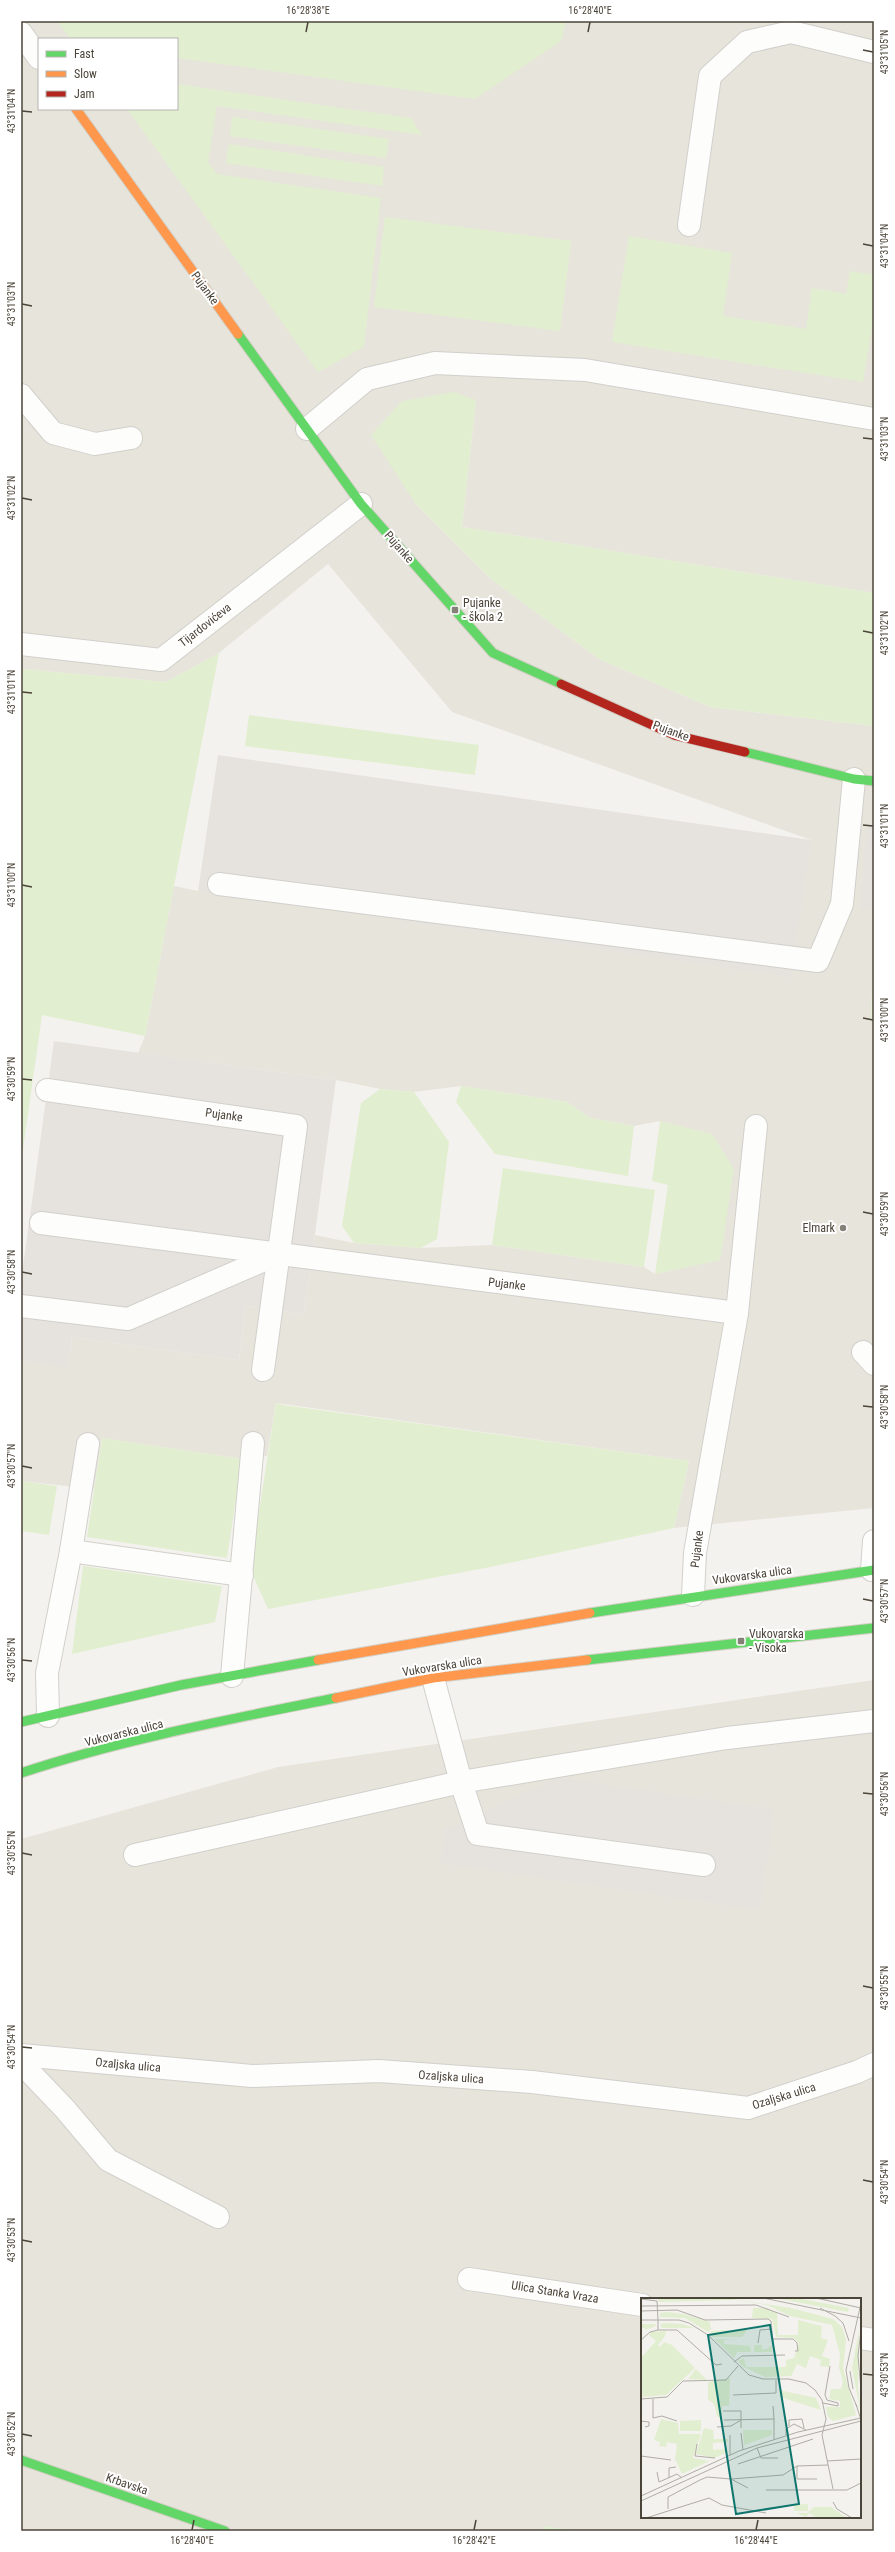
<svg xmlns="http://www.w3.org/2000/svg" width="895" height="2552" viewBox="0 0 895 2552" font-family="'Roboto Condensed',sans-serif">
<rect width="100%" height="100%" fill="#f4f2ee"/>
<g fill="#e7e4dc" fill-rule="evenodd">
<path d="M 21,21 L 874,21 L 874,593 L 462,527 L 476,400 L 415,503 L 491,579 L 599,659 L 710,707 L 874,726 L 874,938 L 871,1018 L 874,1020 L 874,1508 L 674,1528 L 689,1461 L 276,1403 L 267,1456 L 242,1459 L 102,1438 L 94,1489 L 21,1481 L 21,1361 L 68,1367 L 72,1337 L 239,1360 L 246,1306 L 304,1314 L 315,1235 L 354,1243 L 421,1248 L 492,1245 L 644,1267 L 655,1274 L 720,1259 L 660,1121 L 634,1126 L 590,1118 L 567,1102 L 461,1086 L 414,1092 L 380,1089 L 336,1080 L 138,1053 L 145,1036 L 174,886 L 198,891 L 811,840 L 452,712 L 328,564 L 219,653 L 166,682 L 21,669 ZM 39,39 L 177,39 L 177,109 L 39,109 Z"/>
<path d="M 874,1680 L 874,2531 L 21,2531 L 21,1839 L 278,1767 ZM 642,2299 L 860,2299 L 860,2517 L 642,2517 Z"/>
</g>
<g fill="#e1eecf">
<path d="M 57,21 L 566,21 L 561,41 L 475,99 L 177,58 L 177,39 L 71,39 Z"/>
<path d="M 177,84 L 411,118 L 422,135 L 217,106 L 208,162 L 217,174 L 381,198 L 364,347 L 318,372 L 127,109 L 177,109 Z"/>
<path d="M 232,117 L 389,139 L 386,158 L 230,136 Z"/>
<path d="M 229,144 L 384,167 L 382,186 L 226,163 Z"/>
<path d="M 385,217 L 571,241 L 560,331 L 374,307 Z"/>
<path d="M 629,236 L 732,253 L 723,316 L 806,329 L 812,288 L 846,294 L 850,271 L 874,275 L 874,315 L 863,382 L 612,342 Z"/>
<path d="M 454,392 L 476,400 L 462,527 L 874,593 L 874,726 L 710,707 L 599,659 L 491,579 L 415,503 L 371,435 L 402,401 Z"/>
<path d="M 219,653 L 145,1036 L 42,1015 L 21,1163 L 21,669 L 166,682 Z"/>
<path d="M 249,715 L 479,745 L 475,775 L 245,746 Z"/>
<path d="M 874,938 L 874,1020 L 871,1019 Z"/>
<path d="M 461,1086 L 567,1102 L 590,1118 L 634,1126 L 628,1176 L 495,1154 L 456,1102 Z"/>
<path d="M 380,1089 L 414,1092 L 449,1142 L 437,1239 L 421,1248 L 354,1243 L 342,1226 L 361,1103 Z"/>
<path d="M 660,1121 L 712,1134 L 734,1169 L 720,1260 L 655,1274 L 668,1185 L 652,1181 Z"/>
<path d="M 503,1168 L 655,1190 L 644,1267 L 492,1245 Z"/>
<path d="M 276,1403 L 283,1405 L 689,1461 L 674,1528 L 485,1568 L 268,1609 L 250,1569 Z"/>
<path d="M 102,1438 L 242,1459 L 227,1558 L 87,1537 Z"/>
<path d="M 21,1481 L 57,1486 L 49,1535 L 21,1531 Z"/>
<path d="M 83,1566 L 222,1586 L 215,1622 L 72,1654 Z"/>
<path d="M 544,2526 L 576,2531 L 543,2531 Z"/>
</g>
<g fill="#e6e3df">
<path d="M 218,755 L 811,840 L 791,977 L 198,891 Z"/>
<path d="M 874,820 L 874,911 L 860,909 L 867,828 Z"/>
<path d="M 54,1041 L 336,1080 L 304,1314 L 246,1306 L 239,1360 L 72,1337 L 68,1368 L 21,1361 L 21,1281 Z"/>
<path d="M 557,1778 L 775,1809 L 760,1910 L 440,1863 L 444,1830 Z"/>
</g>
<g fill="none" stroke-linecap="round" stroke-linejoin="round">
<g stroke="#d2d0cb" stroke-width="24">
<g id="lane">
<path d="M 689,225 L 710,76 L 747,42 L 791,32 L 874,52"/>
<path d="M 21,395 L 53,433 L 95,444 L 131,438"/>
<path d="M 307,429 L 367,379 L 435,363 L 585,370 L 874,419"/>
<path d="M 21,644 L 161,660 L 361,504"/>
<path d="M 219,884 L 818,961 L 842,904 L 854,779"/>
<path d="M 47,1090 L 296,1126 L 263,1370"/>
<path d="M 41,1223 L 737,1313 L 695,1553 L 693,1595"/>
<path d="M 21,1306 L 128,1319 L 278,1254"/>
<path d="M 737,1313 L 756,1126"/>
<path d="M 863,1352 L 874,1364"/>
<path d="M 71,1551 L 242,1575"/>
<path d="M 872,1570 L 874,1541"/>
<path d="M 232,1676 L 253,1443"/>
<path d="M 433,1678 L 461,1782 L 478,1834 L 704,1865"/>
<path d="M 48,1716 L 47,1673 L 71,1551 L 88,1444"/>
<path d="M 135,1855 L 461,1782 L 727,1738 L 874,1721"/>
<path d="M 21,2055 L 252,2076 L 379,2071 L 532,2082 L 748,2108 L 857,2072 L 874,2064"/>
<path d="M 21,2063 L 65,2109 L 108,2160 L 218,2217"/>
<path d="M 469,2279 L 642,2305"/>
<path d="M 860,2338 L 874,2340"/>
</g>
</g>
<g stroke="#d2d0cb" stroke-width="24">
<path id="street" d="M 21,33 L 39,58"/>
</g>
<g stroke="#d3cfc5" stroke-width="11">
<g id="fast">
<path d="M 238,334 L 361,504 L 493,653 L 561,684"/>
<path d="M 745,752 L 854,779 L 874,781"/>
<path d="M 590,1613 L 874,1570"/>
<path d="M 587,1660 L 874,1628"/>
<path d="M 21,1722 L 181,1685 L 318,1660"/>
<path d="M 21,1773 C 123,1739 231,1719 336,1698"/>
<path d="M 21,2460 L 225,2531"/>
</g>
</g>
<g stroke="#d3cfc5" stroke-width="11">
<g id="slow">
<path d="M 76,109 L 238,334"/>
<path d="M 318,1660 L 590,1613"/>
<path d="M 336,1698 L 433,1678 L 587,1660"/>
</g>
</g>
<g stroke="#d3cfc5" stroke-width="11">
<path id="jam" d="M 561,684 L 674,735 L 745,752"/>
</g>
<use href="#lane" stroke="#fdfdfc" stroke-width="22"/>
<use href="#street" stroke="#fdfdfc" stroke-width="22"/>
<use href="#fast" stroke="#63d668" stroke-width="9"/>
<use href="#slow" stroke="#ff974d" stroke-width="9"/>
<use href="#jam" stroke="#b3261e" stroke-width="9"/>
</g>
<path fill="none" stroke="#4b4439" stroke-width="1.5" d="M 306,32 L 308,22M 588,32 L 590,22M 863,50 L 873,52M 22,111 L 32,112M 863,244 L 873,246M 22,304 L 32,306M 863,438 L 873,439M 22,498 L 32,500M 863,631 L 873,633M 22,692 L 32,693M 863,825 L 873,826M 22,885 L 32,887M 863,1018 L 873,1020M 22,1079 L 32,1080M 863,1212 L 873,1214M 22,1272 L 32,1274M 863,1406 L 873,1407M 22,1466 L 32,1468M 863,1599 L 873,1601M 22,1660 L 32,1661M 863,1793 L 873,1794M 22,1853 L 32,1855M 863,1986 L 873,1988M 22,2047 L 32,2048M 863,2180 L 873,2182M 22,2240 L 32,2242M 863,2374 L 873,2375M 22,2434 L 32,2436M 192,2530 L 194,2520M 474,2530 L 476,2520M 756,2530 L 758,2520"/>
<g fill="#868178" stroke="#fff" stroke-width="1.5">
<rect x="451" y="606" width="8" height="8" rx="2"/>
<circle cx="843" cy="1228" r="4"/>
<rect x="737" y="1637" width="8" height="8" rx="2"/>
</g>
<g text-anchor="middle" stroke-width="4" stroke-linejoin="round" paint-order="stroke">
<g font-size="12" fill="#4b4439" stroke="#fff">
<text transform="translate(205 288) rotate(54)" y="4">Pujanke</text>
<text transform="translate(399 547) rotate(49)" y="4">Pujanke</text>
<text transform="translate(205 625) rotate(-38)" y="4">Tijardovićeva</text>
<text transform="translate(671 731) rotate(20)" y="4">Pujanke</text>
<text transform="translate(224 1115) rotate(8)" y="4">Pujanke</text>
<text transform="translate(507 1284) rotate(7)" y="4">Pujanke</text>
<text transform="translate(697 1549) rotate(-83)" y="4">Pujanke</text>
<text transform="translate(752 1575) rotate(-8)" y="4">Vukovarska ulica</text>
<text transform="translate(442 1666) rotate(-9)" y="4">Vukovarska ulica</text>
<text transform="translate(124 1733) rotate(-14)" y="4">Vukovarska ulica</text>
<text transform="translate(128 2065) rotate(5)" y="4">Ozaljska ulica</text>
<text transform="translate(451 2077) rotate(4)" y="4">Ozaljska ulica</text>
<text transform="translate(784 2096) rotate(-17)" y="4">Ozaljska ulica</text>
<text transform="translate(555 2292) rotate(9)" y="4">Ulica Stanka Vraza</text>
<text transform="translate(127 2484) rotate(19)" y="4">Krbavska</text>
</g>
<g font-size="12" fill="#4b4439" stroke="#fff" text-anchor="start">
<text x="463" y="607">Pujanke<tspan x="463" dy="14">- škola 2</tspan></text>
<text x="835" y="1232" text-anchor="end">Elmark</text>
<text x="749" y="1638">Vukovarska<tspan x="749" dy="14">- Visoka</tspan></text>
</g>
</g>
<g transform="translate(641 2298)">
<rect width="220" height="220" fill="#f4f2ee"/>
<path d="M 16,0 L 84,0 L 150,10 L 192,21 L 201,29 L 205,42 L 202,70 L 215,117 L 192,123 L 187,119 L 185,109 L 199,109 L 199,103 L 188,101 L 190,91 L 200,91 L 202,83 L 198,70 L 199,56 L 191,27 L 149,18 L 126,7 L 94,2 L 18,4 ZM 134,0 L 156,0 L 208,10 L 207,14 ZM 112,10 L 126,10 L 136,15 L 137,37 L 157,37 L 157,22 L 181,28 L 180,40 L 187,42 L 181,58 L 189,61 L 188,69 L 179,68 L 180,62 L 169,58 L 165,70 L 156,66 L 150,78 L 124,79 L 101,68 L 97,63 L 103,60 L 105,69 L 145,69 L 145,62 L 153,60 L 158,46 L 153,40 L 135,39 L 131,21 L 111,20 ZM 26,14 L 42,16 L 69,24 L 70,31 L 67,34 L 44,20 L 19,19 L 19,15 ZM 22,25 L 42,26 L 53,30 L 21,30 L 19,27 ZM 0,26 L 14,26 L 15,28 L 4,32 L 4,30 L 0,30 ZM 107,31 L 101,39 L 72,39 L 69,36 L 71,33 ZM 218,32 L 217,88 L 220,116 L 211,70 ZM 25,33 L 24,38 L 17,47 L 19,49 L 23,44 L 31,47 L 54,70 L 25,97 L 0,99 L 0,60 L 15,43 L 8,37 L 10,34 ZM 74,41 L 97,41 L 83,42 L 83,46 L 109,48 L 110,54 L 96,54 L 93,60 ZM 113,47 L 121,47 L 121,51 L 126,51 L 131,47 L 131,54 L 113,54 ZM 55,71 L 66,82 L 47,81 ZM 89,80 L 88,108 L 81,108 L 81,121 L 76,118 L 73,106 L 67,101 L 67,84 ZM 138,92 L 175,100 L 180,112 L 139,99 ZM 20,121 L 37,125 L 38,136 L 60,136 L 52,160 L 68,163 L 41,176 L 34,161 L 36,146 L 26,144 L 25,149 L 18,148 L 19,144 L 13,142 ZM 60,122 L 60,133 L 39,133 L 39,123 ZM 63,130 L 72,132 L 73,141 L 87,141 L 87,144 L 72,145 L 72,152 L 85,151 L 85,155 L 73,160 L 55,156 ZM 102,132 L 131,132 L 131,137 L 103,147 ZM 167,206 L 167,213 L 153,213 L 153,207 ZM 173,209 L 190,209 L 206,220 L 176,220 L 168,215 L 165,219 L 155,215 L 166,215 Z" fill="#e1eecf"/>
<path fill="none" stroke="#b0aca6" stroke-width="1" d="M 122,0 L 220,20M 175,0 L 220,10M 0,1 L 16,3 L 17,22 L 17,32 L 9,34 L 0,42M 181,1 L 199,0M 0,8 L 115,7 L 148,19M 179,10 L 194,18 L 202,25 L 208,43M 0,13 L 36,12 L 64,22 L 127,21 L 130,23 L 133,54M 0,22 L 38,22 L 48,25 L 67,37 L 108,77 L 122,81 L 148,81 L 165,85 L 174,92 L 181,102 L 185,121 L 181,137 L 192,191M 17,32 L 36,32 L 75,67 L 81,66M 220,32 L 217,58 L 220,92M 132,41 L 152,41 L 156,45 L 157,53 L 154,53M 117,45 L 119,32 L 131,31M 93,64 L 101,58 L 144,57M 209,73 L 212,91M 92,97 L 135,95 L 135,82M 0,101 L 26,99 L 42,83 L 85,82 L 97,68M 12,101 L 12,120 L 21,118 L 36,123M 182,105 L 197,108 L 197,105 L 186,102 L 184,97 L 189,68M 215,106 L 220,122M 132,108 L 133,121M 216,109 L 208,90 L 205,72 L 220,5M 82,113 L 100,113 L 100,130M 83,122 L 133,121 L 133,141M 0,123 L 8,124 L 8,128 L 4,129M 148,128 L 148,122 L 161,121 L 163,130M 76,129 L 90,128 L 100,122M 100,135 L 102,152M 89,137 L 89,157M 145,137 L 145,131 L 153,126 L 165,132M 56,146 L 54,158 L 74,160M 116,150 L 120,160 L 137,160M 0,158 L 30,162M 186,163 L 220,161M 97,166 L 172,141M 156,168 L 156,181 L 176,181M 16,174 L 18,184 L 36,176 L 41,180M 28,180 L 28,170 L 35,169M 107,190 L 90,181 L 142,177 L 156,168 L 187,167M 125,192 L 206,192 L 220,185M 0,198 L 98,153 L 157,134 L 220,120M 0,203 L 116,150 L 220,123M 192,204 L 196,211 L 211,220M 27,211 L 27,199 L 59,182 L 66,179 L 90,181M 5,220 L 68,200 L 81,207 L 125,215"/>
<path fill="#0f766e" fill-opacity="0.15" stroke="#0f766e" stroke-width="2" d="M 129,27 L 158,206 L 95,216 L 67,37 Z"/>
<rect width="220" height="220" fill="none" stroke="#4b4439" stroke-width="2"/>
</g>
<rect width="895" height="2552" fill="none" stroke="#ffffff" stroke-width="44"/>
<rect x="38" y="38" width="140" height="72" fill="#ffffff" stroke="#b7b4b0"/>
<rect x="46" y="51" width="20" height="6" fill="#63d668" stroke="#b7b4b0"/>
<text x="74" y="58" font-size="12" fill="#4b4439">Fast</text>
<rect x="46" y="71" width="20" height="6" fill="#ff974d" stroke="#b7b4b0"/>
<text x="74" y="78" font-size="12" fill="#4b4439">Slow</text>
<rect x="46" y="91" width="20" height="6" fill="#b3261e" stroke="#b7b4b0"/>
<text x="74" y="98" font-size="12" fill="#4b4439">Jam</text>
<rect x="22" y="22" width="851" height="2508" fill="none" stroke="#4b4439" stroke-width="1.5"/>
<g font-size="10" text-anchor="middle" fill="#4b4439">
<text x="308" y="14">16°28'38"E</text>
<text x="590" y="14">16°28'40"E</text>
<text transform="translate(884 52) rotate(-90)" y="4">43°31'05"N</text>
<text transform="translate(11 111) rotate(-90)" y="4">43°31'04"N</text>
<text transform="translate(884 246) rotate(-90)" y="4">43°31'04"N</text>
<text transform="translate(11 304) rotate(-90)" y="4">43°31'03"N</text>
<text transform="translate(884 439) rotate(-90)" y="4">43°31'03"N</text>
<text transform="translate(11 498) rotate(-90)" y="4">43°31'02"N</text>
<text transform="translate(884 633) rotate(-90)" y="4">43°31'02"N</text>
<text transform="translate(11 692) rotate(-90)" y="4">43°31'01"N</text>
<text transform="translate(884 826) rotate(-90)" y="4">43°31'01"N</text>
<text transform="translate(11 885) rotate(-90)" y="4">43°31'00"N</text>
<text transform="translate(884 1020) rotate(-90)" y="4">43°31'00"N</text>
<text transform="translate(11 1079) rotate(-90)" y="4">43°30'59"N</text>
<text transform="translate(884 1214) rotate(-90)" y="4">43°30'59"N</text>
<text transform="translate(11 1272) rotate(-90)" y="4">43°30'58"N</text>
<text transform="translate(884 1407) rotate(-90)" y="4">43°30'58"N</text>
<text transform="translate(11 1466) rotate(-90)" y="4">43°30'57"N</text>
<text transform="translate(884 1601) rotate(-90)" y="4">43°30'57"N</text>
<text transform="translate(11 1660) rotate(-90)" y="4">43°30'56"N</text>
<text transform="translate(884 1794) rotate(-90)" y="4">43°30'56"N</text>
<text transform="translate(11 1853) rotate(-90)" y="4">43°30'55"N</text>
<text transform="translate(884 1988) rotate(-90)" y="4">43°30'55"N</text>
<text transform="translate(11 2047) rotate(-90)" y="4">43°30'54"N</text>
<text transform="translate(884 2182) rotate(-90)" y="4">43°30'54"N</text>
<text transform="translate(11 2240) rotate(-90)" y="4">43°30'53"N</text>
<text transform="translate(884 2375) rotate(-90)" y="4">43°30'53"N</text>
<text transform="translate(11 2434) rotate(-90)" y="4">43°30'52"N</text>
<text x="192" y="2544">16°28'40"E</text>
<text x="474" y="2544">16°28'42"E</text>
<text x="756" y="2544">16°28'44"E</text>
</g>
</svg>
